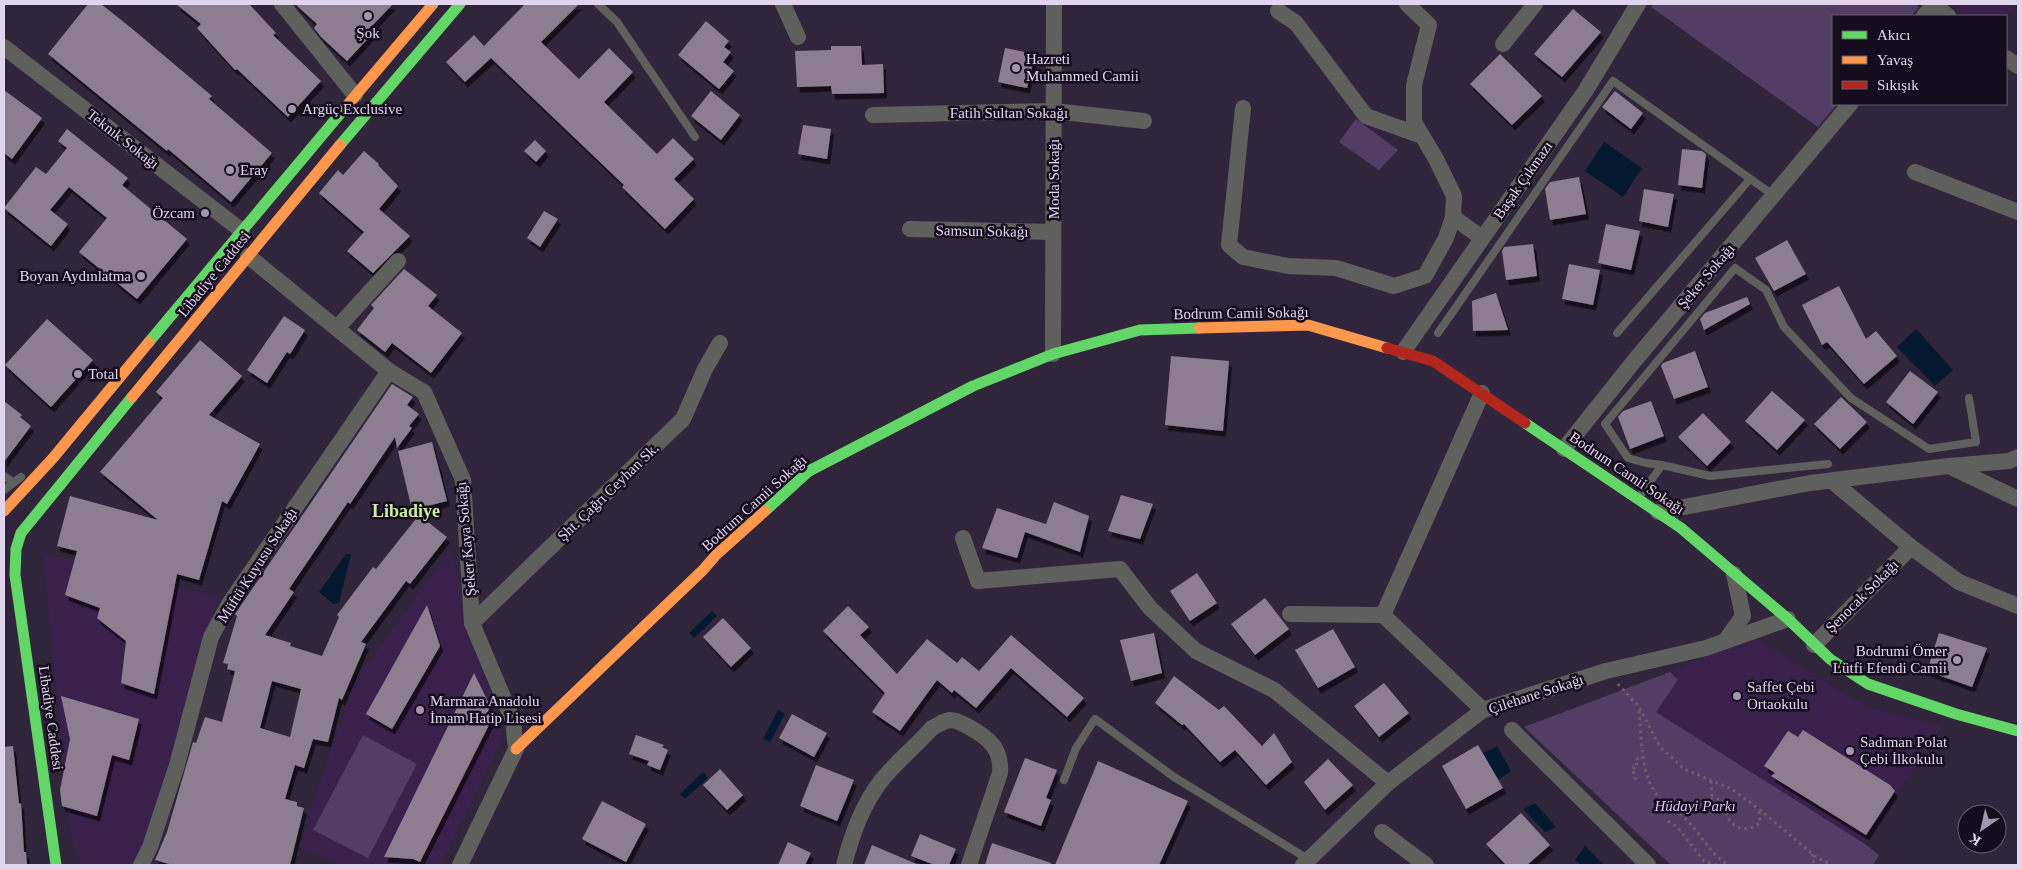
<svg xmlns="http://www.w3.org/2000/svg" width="2022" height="869" viewBox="0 0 2022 869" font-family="Georgia,serif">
<defs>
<filter id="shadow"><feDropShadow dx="3" dy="5.5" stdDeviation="0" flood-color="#0009"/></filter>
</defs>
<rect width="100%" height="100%" fill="#31253b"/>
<g fill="#39214b">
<path d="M 1949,4 L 2016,4 L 2006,17 L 1965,16 Z"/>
<path d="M 450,550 L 503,737 L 441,865 L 343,865 L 301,849 L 309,814 L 354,683 Z"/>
<path d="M 43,553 L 218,597 L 173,777 L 138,865 L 81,865 L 70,833 Z"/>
<path d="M 1754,636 L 1818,678 L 1866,706 L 1942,726 L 1865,844 L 1656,712 L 1678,680 L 1670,672 Z"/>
</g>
<g fill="#523d65">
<path d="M 1653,4 L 1915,4 L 1919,7 L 1911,16 L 1833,16 L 1833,104 L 1837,104 L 1818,127 L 1651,7 Z"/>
<path d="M 1356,119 L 1398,150 L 1379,170 L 1339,142 Z"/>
<path d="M 1670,672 L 1678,680 L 1656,712 L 1865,844 L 1879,855 L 1873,865 L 1671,865 L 1524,727 Z"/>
<path d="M 363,735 L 417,764 L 368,858 L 313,830 Z"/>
</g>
<g fill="#041930">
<path d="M 1604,142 L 1642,168 L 1623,197 L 1585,171 Z"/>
<path d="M 1916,329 L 1953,370 L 1935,386 L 1897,347 Z"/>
<path d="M 346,554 L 351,554 L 339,603 L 333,604 L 319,592 Z"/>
<path d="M 712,611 L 717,616 L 694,638 L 689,633 Z"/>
<path d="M 778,710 L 785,714 L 770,742 L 763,739 Z"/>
<path d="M 1497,746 L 1511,771 L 1498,780 L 1483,753 Z"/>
<path d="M 703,772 L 708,778 L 685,799 L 680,794 Z"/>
<path d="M 1535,803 L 1556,827 L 1545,832 L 1523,809 Z"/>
<path d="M 1585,846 L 1604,865 L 1581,865 L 1575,860 Z"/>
</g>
<g fill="#8c7e90" fill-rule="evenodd" filter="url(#shadow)">
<path d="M 88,4 L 101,4 L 130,27 L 212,96 L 209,99 L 272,153 L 231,202 L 168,149 L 167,151 L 48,54 Z"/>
<path d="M 176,4 L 249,4 L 276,33 L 273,35 L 321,81 L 288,117 L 237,69 L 235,70 L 197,28 L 201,24 Z"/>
<path d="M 295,4 L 393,4 L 369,29 L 373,33 L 347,61 L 321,37 L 314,28 L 317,24 Z"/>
<path d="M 525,4 L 579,4 L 541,42 L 579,79 L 609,48 L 633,72 L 604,102 L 657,154 L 673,138 L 694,159 L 674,179 L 694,199 L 665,229 L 622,187 L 624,185 L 491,58 L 465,82 L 446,62 L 474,35 L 484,46 Z"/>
<path d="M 1573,9 L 1601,32 L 1562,77 L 1534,54 Z"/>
<path d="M 706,21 L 729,41 L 724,47 L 731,52 L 723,62 L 734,71 L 719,89 L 678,55 Z"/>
<path d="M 831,46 L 861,46 L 862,65 L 883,64 L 884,93 L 832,94 L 831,86 L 797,87 L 795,51 L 831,50 Z"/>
<path d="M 1005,48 L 1035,54 L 1027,88 L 998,82 Z"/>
<path d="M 1500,54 L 1542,96 L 1512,125 L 1470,84 Z"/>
<path d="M 4,90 L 42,118 L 12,159 L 4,153 Z"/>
<path d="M 711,91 L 740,115 L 721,140 L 691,116 Z"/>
<path d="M 1615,91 L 1643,113 L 1631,129 L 1602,107 Z"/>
<path d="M 803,125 L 831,129 L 827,159 L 798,154 Z"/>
<path d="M 67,129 L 128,178 L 122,185 L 187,239 L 137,299 L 79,252 L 107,218 L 69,187 L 50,210 L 68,224 L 51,246 L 4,208 L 36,167 L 46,174 L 67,148 L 58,141 Z"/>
<path d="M 535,140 L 546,151 L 536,162 L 524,151 Z"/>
<path d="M 1682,149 L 1702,151 L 1706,154 L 1702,188 L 1678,185 Z"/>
<path d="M 364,151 L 379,164 L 378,165 L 398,186 L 379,209 L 410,236 L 373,273 L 347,251 L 364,232 L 319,193 L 338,170 L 343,175 Z"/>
<path d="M 1579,177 L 1586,214 L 1550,220 L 1545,189 L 1550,182 Z"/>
<path d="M 1644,189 L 1674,194 L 1668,227 L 1639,221 Z"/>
<path d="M 544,211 L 558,219 L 540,247 L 527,238 Z"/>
<path d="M 1606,224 L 1640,231 L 1631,270 L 1598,263 Z"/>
<path d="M 1787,240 L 1806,274 L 1774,291 L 1755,258 Z"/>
<path d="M 1533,244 L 1537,276 L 1506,280 L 1502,251 L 1504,247 Z"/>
<path d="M 1569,264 L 1600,270 L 1593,305 L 1562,299 Z"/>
<path d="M 404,269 L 437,295 L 428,306 L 462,333 L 431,373 L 392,343 L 385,352 L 357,330 L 374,308 L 371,305 Z"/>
<path d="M 1839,286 L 1866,339 L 1876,331 L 1897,356 L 1864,384 L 1827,342 L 1822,345 L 1802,305 Z"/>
<path d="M 1496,293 L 1508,330 L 1473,331 L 1472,301 Z"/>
<path d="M 1747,297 L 1750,304 L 1704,330 L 1700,319 L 1705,313 Z"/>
<path d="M 284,316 L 305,330 L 290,354 L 287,352 L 267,383 L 247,370 Z"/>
<path d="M 47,319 L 93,360 L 51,407 L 5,365 Z"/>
<path d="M 200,340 L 242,376 L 209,415 L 260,444 L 227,504 L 222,501 L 199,580 L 177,574 L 154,694 L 121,683 L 126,641 L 97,618 L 100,608 L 65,595 L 77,551 L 57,546 L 70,496 L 158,520 L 100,472 L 163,398 L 156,392 Z"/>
<path d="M 1695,351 L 1708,387 L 1674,399 L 1661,366 L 1663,363 Z"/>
<path d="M 1171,356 L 1229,361 L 1223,431 L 1165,425 Z"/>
<path d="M 1910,371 L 1938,392 L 1913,424 L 1886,402 Z"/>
<path d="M 392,384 L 413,397 L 407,405 L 419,414 L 409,426 L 412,428 L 397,448 L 395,437 L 350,504 L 348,502 L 289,589 L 294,592 L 265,635 L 291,643 L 290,646 L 322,656 L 339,617 L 337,615 L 373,567 L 376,569 L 419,515 L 447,537 L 410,584 L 406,581 L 361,642 L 366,644 L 342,700 L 339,698 L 328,742 L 313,739 L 304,768 L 295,765 L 285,799 L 297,802 L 297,806 L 304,808 L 290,865 L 173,865 L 155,860 L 167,832 L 193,742 L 196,743 L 205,717 L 222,722 L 235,671 L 227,669 L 228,664 L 223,663 L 237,616 L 235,614 ZM 272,681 L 301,689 L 290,737 L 260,728 Z"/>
<path d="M 1772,391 L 1805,420 L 1777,450 L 1745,421 Z"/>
<path d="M 1841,397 L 1867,422 L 1840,449 L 1814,424 Z"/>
<path d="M 4,401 L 22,415 L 20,417 L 31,426 L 4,462 Z"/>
<path d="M 1651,401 L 1664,436 L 1630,449 L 1618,417 L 1623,411 Z"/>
<path d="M 1703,413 L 1731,442 L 1707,466 L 1678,437 Z"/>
<path d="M 432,442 L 447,501 L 412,510 L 398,451 Z"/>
<path d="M 1121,495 L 1153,504 L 1140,539 L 1108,531 Z"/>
<path d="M 1054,502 L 1089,516 L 1080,552 L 1025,532 L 1017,558 L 982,548 L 997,508 L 1046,524 Z"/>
<path d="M 1197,573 L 1217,603 L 1190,621 L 1170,591 Z"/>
<path d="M 1265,598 L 1289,629 L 1255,655 L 1231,624 Z"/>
<path d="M 427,605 L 440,646 L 392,729 L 366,714 Z"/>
<path d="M 848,606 L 869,627 L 860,635 L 897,674 L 927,639 L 957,663 L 962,657 L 979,671 L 1011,635 L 1084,698 L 1067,717 L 1011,668 L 976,708 L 954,690 L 952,693 L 937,680 L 900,731 L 872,712 L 885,693 L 823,631 Z"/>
<path d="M 723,618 L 751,648 L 731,667 L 703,637 Z"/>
<path d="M 1333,629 L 1355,667 L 1318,688 L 1295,650 Z"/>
<path d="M 1154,633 L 1162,673 L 1131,681 L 1120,640 Z"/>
<path d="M 1939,633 L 1987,648 L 1972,687 L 1927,671 Z"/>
<path d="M 474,673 L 490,706 L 487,714 L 493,717 L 420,862 L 413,859 L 384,857 Z"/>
<path d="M 1174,676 L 1219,710 L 1224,706 L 1262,746 L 1274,733 L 1292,762 L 1266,785 L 1235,750 L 1220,762 L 1184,724 L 1182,725 L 1155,703 Z"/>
<path d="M 1384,683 L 1409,713 L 1379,737 L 1354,706 Z"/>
<path d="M 61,696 L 139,719 L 129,760 L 112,755 L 97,816 L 62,806 L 60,790 L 70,739 Z"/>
<path d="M 792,714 L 827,733 L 814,757 L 779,738 Z"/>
<path d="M 1803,730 L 1890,785 L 1895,791 L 1866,835 L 1771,776 L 1775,773 L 1764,766 L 1788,731 L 1798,737 Z"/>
<path d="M 636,735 L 664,745 L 662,747 L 668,750 L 660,770 L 647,765 L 649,761 L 629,754 Z"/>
<path d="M 1478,745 L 1503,788 L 1466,809 L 1442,766 Z"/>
<path d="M 13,746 L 19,804 L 21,803 L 24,852 L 26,852 L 27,865 L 4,865 L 4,747 Z"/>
<path d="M 1025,758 L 1057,770 L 1046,798 L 1051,800 L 1041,826 L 1004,812 Z"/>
<path d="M 1328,759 L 1353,785 L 1325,810 L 1304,782 Z"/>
<path d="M 1098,761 L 1188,801 L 1159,865 L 1055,865 Z"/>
<path d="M 816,765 L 854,780 L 837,821 L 800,806 Z"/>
<path d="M 720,769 L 743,795 L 727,810 L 703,785 Z"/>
<path d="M 602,801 L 646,824 L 626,862 L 582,839 Z"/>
<path d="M 1521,813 L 1550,845 L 1527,865 L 1506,865 L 1486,844 Z"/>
<path d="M 920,834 L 956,849 L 949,865 L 935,865 L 911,856 Z"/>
<path d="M 788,842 L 811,853 L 805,865 L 778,865 Z"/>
<path d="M 992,843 L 1051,863 L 1050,865 L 985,865 Z"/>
<path d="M 872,845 L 919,865 L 864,865 Z"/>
</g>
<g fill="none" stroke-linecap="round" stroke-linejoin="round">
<g stroke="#656266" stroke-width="3" stroke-dasharray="2.5 4" stroke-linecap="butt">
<path d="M 1618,684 L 1639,707 L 1660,747 L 1684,769 L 1732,789 L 1759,809 L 1816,857 L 1832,865"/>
<path d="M 1639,711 C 1642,739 1640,777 1660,799 C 1667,808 1679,812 1687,820 C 1702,836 1709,852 1728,865"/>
<path d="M 1636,780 L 1632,768 L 1637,767 L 1636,759 L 1644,757"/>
<path d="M 1711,781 L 1712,799"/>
<path d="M 1698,803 L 1707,799 L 1722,799 C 1726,806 1725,816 1731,822 C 1739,831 1751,830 1760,823 L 1759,809"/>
<path d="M 1668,821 L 1678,828 L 1704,861 L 1717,865"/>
<path d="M 1812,854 L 1814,865"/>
</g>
<g stroke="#5f605d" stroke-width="8">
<path d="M 598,4 L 617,22 L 695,137"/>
<path d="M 1438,333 L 1613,81 L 1773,195"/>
<path d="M 1617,333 L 1750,179"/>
<path d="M 1662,465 L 1646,463 L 1628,458 L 1605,424 L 1735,268 L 1766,290 L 1784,327 L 1851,398 L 1929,449 L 1976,442 L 1969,398"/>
<path d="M 4,476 L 13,482"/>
<path d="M 4,490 L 21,477"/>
<path d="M 1639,497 L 1662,465 L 1710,476 L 1828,464"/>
<path d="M 1064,780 L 1076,748 L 1095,719 L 1174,777 L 1308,859"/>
</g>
<g stroke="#5f605d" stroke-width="16">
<path d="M 282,4 L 355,95"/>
<path d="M 783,4 L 798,37"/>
<path d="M 1407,4 L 1429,25 L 1414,85 L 1414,122 L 1436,159 L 1454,196 L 1453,217 L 1482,238"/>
<path d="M 1933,4 L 1948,16"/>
<path d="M 1278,11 L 1296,23 L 1366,116 L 1422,136"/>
<path d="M 1924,16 L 1934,4"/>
<path d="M 1503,44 L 1535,4"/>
<path d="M 4,47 L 242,231"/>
<path d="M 2006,58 L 2018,66"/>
<path d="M 1243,108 L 1229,245 L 1243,257 L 1288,266 L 1336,268 L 1394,286 L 1425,276 L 1446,238 L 1453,217"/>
<path d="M 873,115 L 1054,111 L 1144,121"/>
<path d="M 1915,172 L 2018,212"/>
<path d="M 910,229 L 1053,232"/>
<path d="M 248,256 L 389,371 L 424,392 L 463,480 L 472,623 L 513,721 L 516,749 L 460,865"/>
<path d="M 337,328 L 398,261"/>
<path d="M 1403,352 L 1586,90 L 1638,4"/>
<path d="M 1053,354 L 1054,4"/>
<path d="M 1564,449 L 1635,360 L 1850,104"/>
<path d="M 1951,467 L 2018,499"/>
<path d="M 1832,481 L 1911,547 L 1959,582 L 2018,606"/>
<path d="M 1658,512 L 1810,483 L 1949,466 L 2009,461 L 2018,457"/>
<path d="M 963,538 L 978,581 L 1120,569 L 1150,608 L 1196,651 L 1274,690 L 1388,783"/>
<path d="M 1290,614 L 1383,615 L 1483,710"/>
<path d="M 1383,615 L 1482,393"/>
<path d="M 472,623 L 683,419 L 705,369 L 720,343"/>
<path d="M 1725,641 L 1743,616 L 1734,574"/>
<path d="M 1814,645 L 1911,547"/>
<path d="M 1512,730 L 1648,865"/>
<path d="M 1382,832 L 1426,865"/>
<path d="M 141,865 L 150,847 L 177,765 L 211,637 L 229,604 L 389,371"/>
<path d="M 844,865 C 851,837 863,804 881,781 C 896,762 916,746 932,728 C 938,725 943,721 950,720 C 957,720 963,724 969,727 C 989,738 1002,749 1000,773 L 969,865"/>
<path d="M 1303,865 L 1388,783 L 1483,710 L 1606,671 L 1706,648 L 1788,619"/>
</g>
<g stroke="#63d668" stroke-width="11">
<path d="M 340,145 L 460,4"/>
<path d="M 149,342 L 350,102"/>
<path d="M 1525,423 L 1681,528 L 1788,619 L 1830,659 L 1868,684 L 1956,714 L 2018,731"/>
<path d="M 765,511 L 809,471 L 973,386 L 1053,354 L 1140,330 L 1199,328"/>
<path d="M 56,865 L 15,575 L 16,549 L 21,533 L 132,397"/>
</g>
<g stroke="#ff974d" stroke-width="11">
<path d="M 350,102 L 433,4"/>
<path d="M 1199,328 L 1308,325 L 1387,348"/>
<path d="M 132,397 L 340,145"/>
<path d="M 4,511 L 53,458 L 149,342"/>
<path d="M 516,749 L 703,570 L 716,555 L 765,511"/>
</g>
<path stroke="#b3261e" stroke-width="11" d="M 1387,348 L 1433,361 L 1525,423"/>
</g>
<g fill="#a397af" stroke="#160c1e" stroke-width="2">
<circle cx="368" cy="16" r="5"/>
<circle cx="1016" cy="68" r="5"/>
<circle cx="292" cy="109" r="5"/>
<circle cx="230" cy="170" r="5"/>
<circle cx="205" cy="213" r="5"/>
<circle cx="141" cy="276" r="5"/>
<circle cx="78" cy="374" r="5"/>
<circle cx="1957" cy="660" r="5"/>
<circle cx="1737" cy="696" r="5"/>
<circle cx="420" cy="710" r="5"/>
<circle cx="1850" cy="751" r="5"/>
</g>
<g text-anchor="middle" stroke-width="5" stroke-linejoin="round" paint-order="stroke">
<g font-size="15" fill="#e1d5ee" stroke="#160c1e" text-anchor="start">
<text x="368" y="38" text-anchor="middle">Şok</text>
<text x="1026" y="64">Hazreti<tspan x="1026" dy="17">Muhammed Camii</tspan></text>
<text x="302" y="114">Argüç Exclusive</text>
<text x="240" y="175">Eray</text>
<text x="195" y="218" text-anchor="end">Özcam</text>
<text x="131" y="281" text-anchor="end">Boyan Aydınlatma</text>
<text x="88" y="379">Total</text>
<text x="1947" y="656" text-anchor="end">Bodrumi Ömer<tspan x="1947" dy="17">Lütfi Efendi Camii</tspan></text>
<text x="1747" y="692">Saffet Çebi<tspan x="1747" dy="17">Ortaokulu</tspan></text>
<text x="430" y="706">Marmara Anadolu<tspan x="430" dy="17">İmam Hatip Lisesi</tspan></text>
<text x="1860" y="747">Sadıman Polat<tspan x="1860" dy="17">Çebi İlkokulu</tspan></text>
</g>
<g font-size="15" fill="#e1d5ee" stroke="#160c1e">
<text x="1009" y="118">Fatih Sultan Sokağı</text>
<text transform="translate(123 139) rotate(38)" y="5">Teknık Sokağı</text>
<text transform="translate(1054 179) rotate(-90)" y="5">Moda Sokağı</text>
<text transform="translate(1523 180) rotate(-55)" y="5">Başak Çıkmazı</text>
<text transform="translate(982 231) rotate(1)" y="5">Samsun Sokağı</text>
<text transform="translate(214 274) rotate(-51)" y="5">Libadiye Caddesi</text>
<text transform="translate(1706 276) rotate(-50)" y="5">Şeker Sokağı</text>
<text transform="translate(1241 313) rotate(-1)" y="5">Bodrum Camii Sokağı</text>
<text transform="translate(1627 473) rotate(34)" y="5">Bodrum Camii Sokağı</text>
<text transform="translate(608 492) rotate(-44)" y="5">Şht. Çağrı Ceyhan Sk.</text>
<text transform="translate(754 503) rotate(-42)" y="5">Bodrum Camii Sokağı</text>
<text transform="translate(466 539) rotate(-95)" y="5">Şeker Kaya Sokağı</text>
<text transform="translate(257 565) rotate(-57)" y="5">Müftü Kuyusu Sokağı</text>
<text transform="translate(1862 596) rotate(-45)" y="5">Şenocak Sokağı</text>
<text transform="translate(1536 694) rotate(-18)" y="5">Çilehane Sokağı</text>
<text transform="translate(51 718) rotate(82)" y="5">Libadiye Caddesi</text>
</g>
<g font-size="15" font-style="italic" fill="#dcc3f5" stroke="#160c1e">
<text x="1695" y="811">Hüdayi Parkı</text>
</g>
<g font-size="18" font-weight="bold" fill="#cceca4" stroke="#160c1e">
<text x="406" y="517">Libadiye</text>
</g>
</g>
<rect width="2022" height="869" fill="none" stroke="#e1d5ee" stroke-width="10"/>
<rect x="1832" y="15" width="175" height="90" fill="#160c1e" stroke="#675c71"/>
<rect x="1842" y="31" width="25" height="8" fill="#63d668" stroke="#675c71"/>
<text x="1877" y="40" font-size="15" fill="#e1d5ee">Akıcı</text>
<rect x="1842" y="56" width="25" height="8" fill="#ff974d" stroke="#675c71"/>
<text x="1877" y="65" font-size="15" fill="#e1d5ee">Yavaş</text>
<rect x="1842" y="81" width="25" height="8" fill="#b3261e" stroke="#675c71"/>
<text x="1877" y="90" font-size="15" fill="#e1d5ee">Sıkışık</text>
<g transform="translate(1982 829) rotate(214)"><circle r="24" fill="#160c1e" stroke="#675c71"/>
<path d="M0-4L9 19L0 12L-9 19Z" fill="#a397af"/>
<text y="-8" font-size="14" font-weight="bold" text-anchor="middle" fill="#e1d5ee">K</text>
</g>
</svg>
